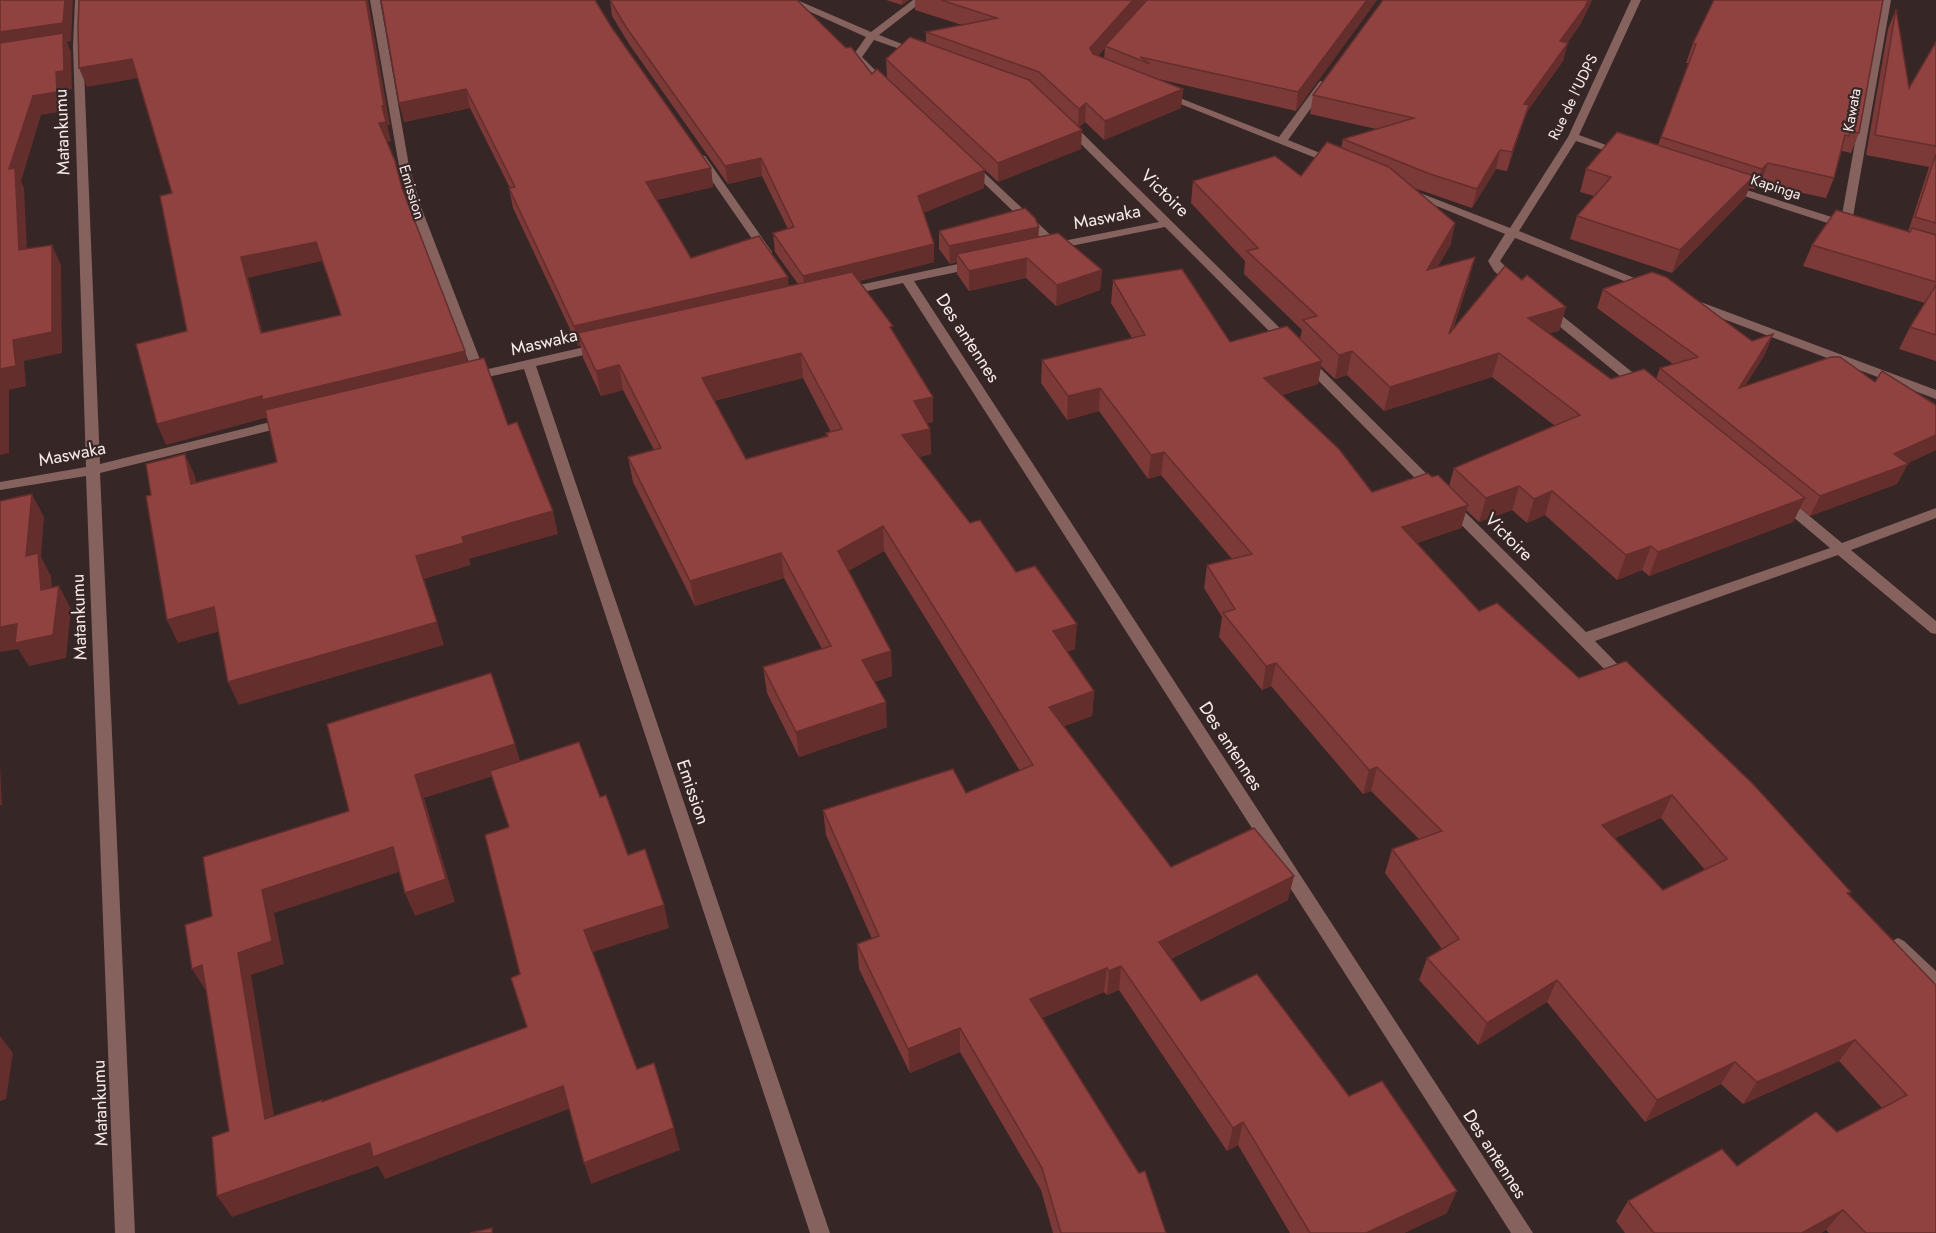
<svg xmlns="http://www.w3.org/2000/svg" width="1936" height="1233" viewBox="0 0 1936 1233" font-family="Jost,sans-serif">
<rect width="100%" height="100%" fill="#362625"/>
<g fill="none" stroke-linecap="round" stroke-linejoin="round">
<g fill="#86625f" fill-rule="evenodd">
<path d="M 75,0 L 85,0 L 83,45 L 100,464 L 287,418 L 294,422 L 292,425 L 100,473 L 135,1233 L 115,1233 L 86,476 L 0,490 L 0,482 L 86,467 L 73,45 Z"/>
<path d="M 370,0 L 380,0 L 409,166 L 421,207 L 484,370 L 602,343 L 608,347 L 606,350 L 536,366 L 830,1233 L 810,1233 L 524,369 L 470,381 L 464,377 L 473,373 L 409,207 L 399,166 Z"/>
<path d="M 784,0 L 797,0 L 871,32 L 913,0 L 924,0 L 879,35 L 925,53 L 917,55 L 874,40 L 862,57 L 891,86 L 882,88 L 852,57 L 866,37 Z"/>
<path d="M 1631,0 L 1641,0 L 1579,135 L 1630,154 L 1625,157 L 1576,141 L 1519,231 L 1654,286 L 1652,289 L 1644,289 L 1515,238 L 1500,261 L 1522,284 L 1520,287 L 1512,287 L 1494,271 L 1488,261 L 1505,234 L 1405,193 L 1407,191 L 1415,191 L 1510,228 L 1568,137 Z"/>
<path d="M 1881,0 L 1891,0 L 1851,228 L 1843,228 L 1723,189 L 1723,185 L 1731,185 L 1841,220 Z"/>
<path d="M 1320,81 L 1329,83 L 1288,140 L 1340,161 L 1341,163 L 1336,166 L 1158,95 L 1167,93 L 1279,137 Z"/>
<path d="M 1069,123 L 1073,124 L 1292,340 L 1294,343 L 1292,346 L 1284,346 L 1165,227 L 1056,249 L 1046,249 L 1044,247 L 1047,244 L 966,166 L 967,164 L 975,164 L 1058,242 L 1159,222 L 1065,128 L 1064,126 Z"/>
<path d="M 701,155 L 705,156 L 772,252 L 772,256 L 764,256 L 696,158 Z"/>
<path d="M 977,260 L 983,264 L 981,267 L 914,281 L 1533,1233 L 1511,1233 L 903,283 L 845,296 L 839,292 L 845,288 Z"/>
<path d="M 1690,298 L 1936,390 L 1936,399 L 1686,305 L 1686,299 Z"/>
<path d="M 1546,305 L 1550,306 L 1647,384 L 1648,387 L 1647,390 L 1637,390 L 1542,312 L 1542,306 Z"/>
<path d="M 1305,356 L 1309,357 L 1586,632 L 1830,548 L 1779,505 L 1777,502 L 1779,499 L 1789,499 L 1842,543 L 1936,508 L 1936,518 L 1851,550 L 1936,621 L 1936,634 L 1931,633 L 1838,555 L 1595,641 L 1633,680 L 1631,684 L 1619,684 L 1301,363 L 1299,360 L 1301,357 Z"/>
<path d="M 1898,938 L 1904,941 L 1936,971 L 1936,991 L 1930,989 L 1892,951 L 1889,946 L 1892,941 Z"/>
</g>
</g>
<g fill="#7b3937" fill-rule="evenodd">
<path d="M 381,0 L 612,28 L 711,168 L 713,187 L 656,200 L 691,258 L 789,286 L 798,284 L 775,252 L 773,233 L 788,229 L 762,176 L 728,184 L 629,44 L 612,16 L 610,0 L 872,74 L 984,188 L 923,213 L 934,262 L 859,281 L 893,332 L 933,422 L 927,423 L 930,429 L 931,454 L 919,457 L 970,523 L 1016,572 L 1075,649 L 1067,652 L 1094,691 L 1092,716 L 1064,726 L 1171,867 L 1288,900 L 1171,959 L 1201,1001 L 1349,1096 L 1447,1213 L 1404,1233 L 1290,1233 L 1238,1145 L 1227,1151 L 1119,990 L 1107,995 L 1104,992 L 1042,1018 L 1166,1233 L 1053,1233 L 1041,1190 L 960,1052 L 910,1073 L 859,969 L 857,944 L 872,939 L 826,835 L 823,810 L 966,793 L 1020,771 L 884,551 L 848,571 L 891,651 L 892,676 L 874,682 L 887,727 L 799,757 L 767,693 L 763,667 L 822,649 L 784,578 L 695,606 L 633,482 L 628,457 L 654,450 L 623,390 L 601,396 L 583,358 L 581,346 L 578,346 L 513,208 L 509,188 L 510,188 L 470,108 L 404,122 ZM 803,378 L 831,432 L 826,433 L 826,436 L 746,459 L 714,401 Z"/>
<path d="M 886,0 L 909,0 L 902,5 Z"/>
<path d="M 915,0 L 1377,0 L 1296,111 L 1158,79 L 1183,89 L 1181,108 L 1104,140 L 1085,122 L 1079,127 L 1081,149 L 998,182 L 887,78 L 886,59 L 926,43 L 926,32 L 962,25 L 915,10 ZM 1105,48 L 1104,58 L 1098,56 Z"/>
<path d="M 1383,0 L 1592,0 L 1580,25 L 1567,43 L 1563,61 L 1526,113 L 1507,171 L 1496,169 L 1472,208 L 1414,188 L 1455,223 L 1450,246 L 1437,267 L 1469,280 L 1453,329 L 1522,280 L 1566,307 L 1559,331 L 1549,333 L 1611,379 L 1656,379 L 1660,368 L 1673,364 L 1597,308 L 1603,289 L 1752,341 L 1773,334 L 1765,354 L 1745,386 L 1875,382 L 1936,405 L 1936,450 L 1907,463 L 1897,484 L 1810,516 L 1800,508 L 1793,522 L 1649,576 L 1642,570 L 1617,580 L 1545,515 L 1527,523 L 1512,510 L 1479,522 L 1466,510 L 1461,528 L 1417,543 L 1479,611 L 1579,678 L 1849,894 L 1936,985 L 1936,1233 L 1829,1233 L 1826,1230 L 1821,1233 L 1625,1233 L 1616,1221 L 1628,1201 L 1737,1166 L 1837,1132 L 1882,1108 L 1839,1061 L 1743,1104 L 1721,1084 L 1645,1122 L 1547,1002 L 1478,1045 L 1419,980 L 1427,958 L 1442,949 L 1385,873 L 1392,849 L 1419,839 L 1371,791 L 1363,794 L 1271,686 L 1262,690 L 1219,637 L 1222,617 L 1204,588 L 1207,565 L 1232,559 L 1161,475 L 1148,479 L 1099,411 L 1067,420 L 1041,383 L 1042,360 L 1132,338 L 1111,303 L 1113,280 L 1230,342 L 1300,339 L 1302,330 L 1244,274 L 1245,261 L 1191,203 L 1193,181 L 1301,176 L 1341,148 L 1343,139 L 1376,129 L 1310,114 L 1313,95 ZM 1321,366 L 1335,379 L 1347,375 L 1384,411 L 1492,377 L 1555,426 L 1454,468 L 1449,486 L 1432,477 L 1372,492 L 1282,395 L 1318,384 ZM 1661,818 L 1705,870 L 1663,890 L 1615,838 Z"/>
<path d="M 1714,0 L 1859,133 L 1851,153 L 1842,151 L 1840,156 L 1834,178 L 1826,198 L 1760,184 L 1754,189 L 1749,188 L 1745,198 L 1672,273 L 1570,239 L 1577,216 L 1594,196 L 1580,192 L 1586,169 L 1658,145 L 1689,63 L 1686,63 L 1693,43 Z"/>
<path d="M 1896,9 L 1909,88 L 1936,42 L 1936,361 L 1899,349 L 1910,327 L 1925,303 L 1803,266 L 1812,245 L 1908,232 L 1929,167 L 1866,155 L 1888,29 Z"/>
<path d="M 939,231 L 1039,237 L 1102,270 L 1100,290 L 1056,306 L 1026,278 L 969,291 L 957,274 L 957,262 L 950,264 L 939,249 Z"/>
</g>
<g fill="#642e2d">
<path d="M 65,0 L 73,0 L 71,41 L 67,42 L 71,52 L 72,89 L 63,91 L 65,111 L 41,115 L 21,181 L 24,188 L 28,270 L 19,250 L 9,169 L 0,52 L 0,32 Z"/>
<path d="M 366,0 L 368,0 L 390,125 L 387,125 L 391,141 L 384,143 L 379,123 L 382,106 Z"/>
<path d="M 902,0 L 909,0 L 902,5 Z"/>
<path d="M 1133,0 L 1148,0 L 1105,46 L 1105,48 L 1089,66 L 1090,48 Z"/>
<path d="M 1367,0 L 1377,0 L 1296,111 L 1298,92 Z"/>
<path d="M 1588,0 L 1592,0 L 1580,25 L 1555,59 L 1560,41 Z"/>
<path d="M 1568,43 L 1563,61 L 1526,113 L 1507,171 L 1524,104 Z"/>
<path d="M 132,59 L 139,78 L 87,87 L 79,68 Z"/>
<path d="M 466,89 L 470,108 L 404,122 L 399,103 Z"/>
<path d="M 1183,89 L 1181,108 L 1104,140 L 1105,121 Z"/>
<path d="M 1086,103 L 1085,122 L 1078,128 L 1079,109 Z"/>
<path d="M 1082,130 L 1081,149 L 998,182 L 998,163 Z"/>
<path d="M 1500,150 L 1496,169 L 1472,208 L 1477,189 Z"/>
<path d="M 761,158 L 762,176 L 728,184 L 725,166 Z"/>
<path d="M 1768,163 L 1760,184 L 1754,189 L 1762,169 Z"/>
<path d="M 711,168 L 713,187 L 649,202 L 646,182 Z"/>
<path d="M 985,170 L 984,188 L 918,215 L 918,196 Z"/>
<path d="M 1754,176 L 1745,198 L 1672,273 L 1680,250 Z"/>
<path d="M 1455,223 L 1450,246 L 1422,293 L 1427,270 Z"/>
<path d="M 1039,227 L 1038,245 L 957,254 L 957,262 L 950,264 L 949,246 Z"/>
<path d="M 316,242 L 322,261 L 248,278 L 268,354 L 261,333 L 241,257 Z"/>
<path d="M 934,244 L 934,262 L 805,294 L 803,276 Z"/>
<path d="M 52,245 L 61,265 L 62,353 L 24,361 L 26,386 L 9,390 L 9,453 L 0,455 L 0,369 L 13,340 Z"/>
<path d="M 1475,257 L 1469,280 L 1443,357 L 1449,334 Z"/>
<path d="M 1027,258 L 1026,278 L 969,291 L 969,271 Z"/>
<path d="M 1102,270 L 1100,290 L 1056,306 L 1057,285 Z"/>
<path d="M 788,277 L 790,298 L 578,333 L 581,346 L 578,346 L 574,326 Z"/>
<path d="M 1566,307 L 1559,331 L 1521,341 L 1528,318 Z"/>
<path d="M 1773,334 L 1765,354 L 1731,408 L 1739,388 Z"/>
<path d="M 465,351 L 470,371 L 269,417 L 166,445 L 157,424 L 262,396 Z"/>
<path d="M 1352,351 L 1347,375 L 1335,379 L 1339,355 Z"/>
<path d="M 801,353 L 803,378 L 705,403 L 702,378 Z"/>
<path d="M 1499,353 L 1492,377 L 1384,411 L 1390,387 Z"/>
<path d="M 1322,361 L 1318,384 L 1260,401 L 1264,378 Z"/>
<path d="M 619,365 L 623,390 L 601,396 L 596,371 Z"/>
<path d="M 1100,388 L 1099,411 L 1067,420 L 1068,396 Z"/>
<path d="M 933,397 L 933,422 L 915,426 L 914,401 Z"/>
<path d="M 930,429 L 931,454 L 903,461 L 902,435 Z"/>
<path d="M 1936,435 L 1936,450 L 1898,468 L 1908,464 L 1897,484 L 1810,516 L 1820,496 L 1894,454 Z"/>
<path d="M 1164,452 L 1161,475 L 1148,479 L 1151,455 Z"/>
<path d="M 185,454 L 195,476 L 201,507 L 191,484 Z"/>
<path d="M 1519,486 L 1512,510 L 1479,522 L 1486,498 Z"/>
<path d="M 1552,491 L 1545,515 L 1527,523 L 1534,499 Z"/>
<path d="M 32,494 L 44,517 L 41,557 L 51,576 L 54,613 L 41,590 L 26,556 Z"/>
<path d="M 1805,498 L 1793,522 L 1649,576 L 1658,552 Z"/>
<path d="M 1468,505 L 1461,528 L 1396,550 L 1402,527 Z"/>
<path d="M 553,511 L 558,534 L 469,559 L 471,565 L 424,579 L 444,645 L 239,705 L 228,682 L 416,556 L 462,537 Z"/>
<path d="M 883,526 L 884,551 L 840,576 L 838,551 Z"/>
<path d="M 1651,546 L 1642,570 L 1617,580 L 1626,555 Z"/>
<path d="M 781,553 L 784,578 L 695,606 L 690,581 Z"/>
<path d="M 59,586 L 71,609 L 66,658 L 29,666 L 18,649 L 0,652 L 0,627 Z"/>
<path d="M 214,607 L 224,630 L 178,643 L 167,620 Z"/>
<path d="M 1077,624 L 1075,649 L 1052,657 L 1053,631 Z"/>
<path d="M 891,651 L 892,676 L 864,685 L 862,660 Z"/>
<path d="M 1276,663 L 1271,686 L 1262,690 L 1266,666 Z"/>
<path d="M 1094,691 L 1092,716 L 1048,732 L 1049,707 Z"/>
<path d="M 886,702 L 887,727 L 799,757 L 796,732 Z"/>
<path d="M 515,744 L 522,767 L 424,798 L 455,902 L 415,916 L 405,893 L 415,775 Z"/>
<path d="M 0,765 L 2,805 L 0,805 Z"/>
<path d="M 1377,767 L 1371,791 L 1363,794 L 1369,770 Z"/>
<path d="M 1672,795 L 1661,818 L 1592,848 L 1602,825 Z"/>
<path d="M 393,847 L 402,871 L 274,913 L 284,964 L 251,975 L 278,1140 L 265,1119 L 238,953 L 262,890 Z"/>
<path d="M 1294,876 L 1288,900 L 1156,966 L 1159,942 Z"/>
<path d="M 664,905 L 669,928 L 590,953 L 584,930 Z"/>
<path d="M 202,965 L 215,988 L 206,991 L 192,969 Z"/>
<path d="M 1121,966 L 1119,990 L 1107,995 L 1109,971 Z"/>
<path d="M 1107,968 L 1104,992 L 1029,1023 L 1030,999 Z"/>
<path d="M 1557,980 L 1547,1002 L 1478,1045 L 1487,1023 Z"/>
<path d="M 960,1028 L 960,1052 L 910,1073 L 908,1049 Z"/>
<path d="M 0,1036 L 13,1053 L 6,1099 L 0,1101 Z"/>
<path d="M 1855,1040 L 1839,1061 L 1743,1104 L 1757,1082 Z"/>
<path d="M 1735,1062 L 1721,1084 L 1645,1122 L 1657,1100 Z"/>
<path d="M 563,1086 L 571,1108 L 385,1179 L 378,1166 L 232,1217 L 217,1196 L 370,1143 Z"/>
<path d="M 1243,1122 L 1238,1145 L 1227,1151 L 1233,1128 Z"/>
<path d="M 674,1128 L 680,1150 L 591,1184 L 584,1163 Z"/>
<path d="M 1457,1191 L 1447,1213 L 1404,1233 L 1366,1233 Z"/>
<path d="M 1843,1210 L 1826,1230 L 1821,1233 L 1802,1233 Z"/>
</g>
<g fill="#8f4240" stroke="#642e2d" stroke-width="1.5" fill-rule="evenodd">
<path d="M 0,0 L 65,0 L 63,23 L 0,32 Z"/>
<path d="M 79,0 L 366,0 L 384,106 L 382,106 L 386,122 L 379,123 L 395,161 L 402,188 L 465,351 L 262,400 L 262,396 L 157,424 L 136,344 L 187,331 L 160,196 L 172,193 L 132,59 L 79,68 L 78,27 ZM 316,242 L 341,315 L 261,333 L 241,257 Z"/>
<path d="M 381,0 L 595,0 L 612,28 L 711,168 L 646,182 L 691,258 L 759,236 L 788,277 L 574,326 L 509,188 L 515,187 L 466,89 L 399,103 Z"/>
<path d="M 610,0 L 797,0 L 846,48 L 851,47 L 872,74 L 877,69 L 985,170 L 918,196 L 934,244 L 803,276 L 773,233 L 794,227 L 761,158 L 725,166 L 626,27 Z"/>
<path d="M 941,0 L 1133,0 L 1090,48 L 1093,54 L 1183,89 L 1105,121 L 1086,103 L 1079,109 L 1039,72 L 926,32 L 997,18 Z"/>
<path d="M 1147,0 L 1367,0 L 1298,92 L 1140,57 L 1150,64 L 1105,46 Z"/>
<path d="M 1383,0 L 1588,0 L 1585,7 L 1560,41 L 1568,43 L 1524,104 L 1529,105 L 1512,152 L 1500,150 L 1477,189 L 1430,174 L 1343,139 L 1414,118 L 1313,95 Z"/>
<path d="M 1714,0 L 1883,0 L 1859,133 L 1850,131 L 1849,136 L 1845,135 L 1834,178 L 1768,163 L 1762,169 L 1661,137 L 1696,44 L 1693,43 Z"/>
<path d="M 1896,9 L 1909,88 L 1936,42 L 1936,146 L 1875,135 Z"/>
<path d="M 63,33 L 64,71 L 56,72 L 57,92 L 33,96 L 9,169 L 15,168 L 19,250 L 52,245 L 52,332 L 13,340 L 16,366 L 0,369 L 0,43 Z"/>
<path d="M 910,37 L 1029,80 L 1082,130 L 998,163 L 886,59 Z"/>
<path d="M 1617,132 L 1754,176 L 1680,250 L 1577,216 L 1611,177 L 1586,169 Z"/>
<path d="M 1327,142 L 1389,167 L 1455,223 L 1427,270 L 1475,257 L 1449,334 L 1505,266 L 1522,280 L 1527,275 L 1566,307 L 1528,318 L 1611,379 L 1644,369 L 1805,498 L 1658,552 L 1651,546 L 1626,555 L 1552,491 L 1534,499 L 1519,486 L 1486,498 L 1454,468 L 1580,415 L 1499,353 L 1390,387 L 1352,351 L 1339,355 L 1303,320 L 1317,316 L 1247,251 L 1258,248 L 1193,181 L 1275,156 L 1301,176 Z"/>
<path d="M 1936,154 L 1936,223 L 1915,217 Z"/>
<path d="M 1025,208 L 1035,218 L 1039,227 L 949,246 L 939,231 Z"/>
<path d="M 1836,210 L 1910,232 L 1912,228 L 1936,235 L 1936,282 L 1812,245 Z"/>
<path d="M 1058,233 L 1102,270 L 1057,285 L 1027,258 L 969,271 L 957,254 Z"/>
<path d="M 1182,269 L 1230,342 L 1287,326 L 1322,361 L 1264,378 L 1339,449 L 1372,492 L 1428,473 L 1432,477 L 1438,475 L 1468,505 L 1402,527 L 1479,611 L 1497,603 L 1579,678 L 1626,661 L 1754,785 L 1851,892 L 1847,893 L 1936,985 L 1936,1233 L 1866,1233 L 1843,1210 L 1802,1233 L 1654,1233 L 1628,1201 L 1722,1149 L 1737,1166 L 1816,1112 L 1837,1132 L 1907,1095 L 1855,1040 L 1757,1082 L 1735,1062 L 1657,1100 L 1557,980 L 1487,1023 L 1427,958 L 1459,939 L 1392,849 L 1442,831 L 1377,767 L 1369,770 L 1276,663 L 1266,666 L 1223,613 L 1235,609 L 1207,565 L 1252,554 L 1164,452 L 1151,455 L 1100,388 L 1068,396 L 1042,360 L 1145,335 L 1113,280 ZM 1672,795 L 1727,859 L 1663,890 L 1602,825 Z"/>
<path d="M 852,272 L 893,326 L 890,327 L 933,397 L 914,401 L 930,429 L 902,435 L 970,523 L 980,520 L 1016,572 L 1035,566 L 1077,624 L 1053,631 L 1094,691 L 1049,707 L 1171,867 L 1254,828 L 1294,876 L 1159,942 L 1201,1001 L 1257,974 L 1349,1096 L 1382,1081 L 1457,1191 L 1366,1233 L 1310,1233 L 1243,1122 L 1233,1128 L 1121,966 L 1109,971 L 1107,968 L 1030,999 L 1139,1173 L 1145,1171 L 1166,1233 L 1061,1233 L 1042,1168 L 960,1028 L 908,1049 L 857,944 L 879,936 L 823,810 L 953,769 L 966,793 L 1033,765 L 883,526 L 838,551 L 891,651 L 862,660 L 886,702 L 796,732 L 763,667 L 831,646 L 781,553 L 690,581 L 628,457 L 661,448 L 619,365 L 596,371 L 578,333 ZM 801,353 L 842,429 L 826,433 L 828,436 L 746,459 L 702,378 Z"/>
<path d="M 1652,272 L 1666,277 L 1752,341 L 1773,334 L 1739,388 L 1831,357 L 1840,357 L 1875,382 L 1882,371 L 1936,405 L 1936,435 L 1894,454 L 1908,464 L 1820,496 L 1660,368 L 1698,357 L 1603,289 Z"/>
<path d="M 1936,285 L 1936,335 L 1910,327 Z"/>
<path d="M 484,358 L 508,425 L 517,422 L 553,511 L 462,537 L 464,543 L 416,556 L 437,622 L 228,682 L 214,607 L 167,620 L 146,496 L 151,495 L 146,464 L 185,454 L 191,484 L 277,462 L 265,410 Z"/>
<path d="M 32,494 L 26,556 L 38,553 L 41,590 L 59,586 L 53,635 L 15,643 L 17,624 L 0,627 L 0,501 Z"/>
<path d="M 491,673 L 515,744 L 415,775 L 446,879 L 405,893 L 393,847 L 262,890 L 272,941 L 238,953 L 265,1119 L 322,1100 L 322,1102 L 527,1027 L 511,978 L 520,974 L 485,835 L 509,827 L 490,771 L 579,742 L 600,797 L 606,795 L 628,855 L 645,849 L 664,905 L 584,930 L 637,1069 L 654,1063 L 674,1128 L 584,1163 L 563,1086 L 373,1157 L 370,1143 L 217,1196 L 212,1137 L 229,1131 L 202,965 L 192,969 L 185,925 L 212,916 L 203,857 L 349,811 L 327,724 Z"/>
<path d="M 492,1228 L 492,1233 L 470,1233 Z"/>
</g>
<g text-anchor="middle" stroke-width="4.5" stroke-linejoin="round" paint-order="stroke">
<g font-size="15" fill="#f6ebea" stroke="#362625">
<text transform="translate(1573 97) rotate(-64)" y="5">Rue de l'UDPS</text>
<text transform="translate(1852 110) rotate(-80)" y="5">Kawata</text>
<text transform="translate(1776 187) rotate(18)" y="5">Kapinga</text>
<text transform="translate(412 192) rotate(73)" y="5">Emission</text>
</g>
<g font-size="18" fill="#f6ebea" stroke="#362625">
<text transform="translate(62 132) rotate(-92)" y="6">Matankumu</text>
<text transform="translate(1165 193) rotate(44)" y="6">Victoire</text>
<text transform="translate(1107 217) rotate(-11)" y="6">Maswaka</text>
<text transform="translate(968 338) rotate(57)" y="6">Des antennes</text>
<text transform="translate(544 342) rotate(-13)" y="6">Maswaka</text>
<text transform="translate(72 454) rotate(-11)" y="6">Maswaka</text>
<text transform="translate(1509 537) rotate(45)" y="6">Victoire</text>
<text transform="translate(79 617) rotate(-92)" y="6">Matankumu</text>
<text transform="translate(1231 746) rotate(57)" y="6">Des antennes</text>
<text transform="translate(693 792) rotate(71)" y="6">Emission</text>
<text transform="translate(100 1103) rotate(-92)" y="6">Matankumu</text>
<text transform="translate(1495 1154) rotate(57)" y="6">Des antennes</text>
</g>
</g>
</svg>
